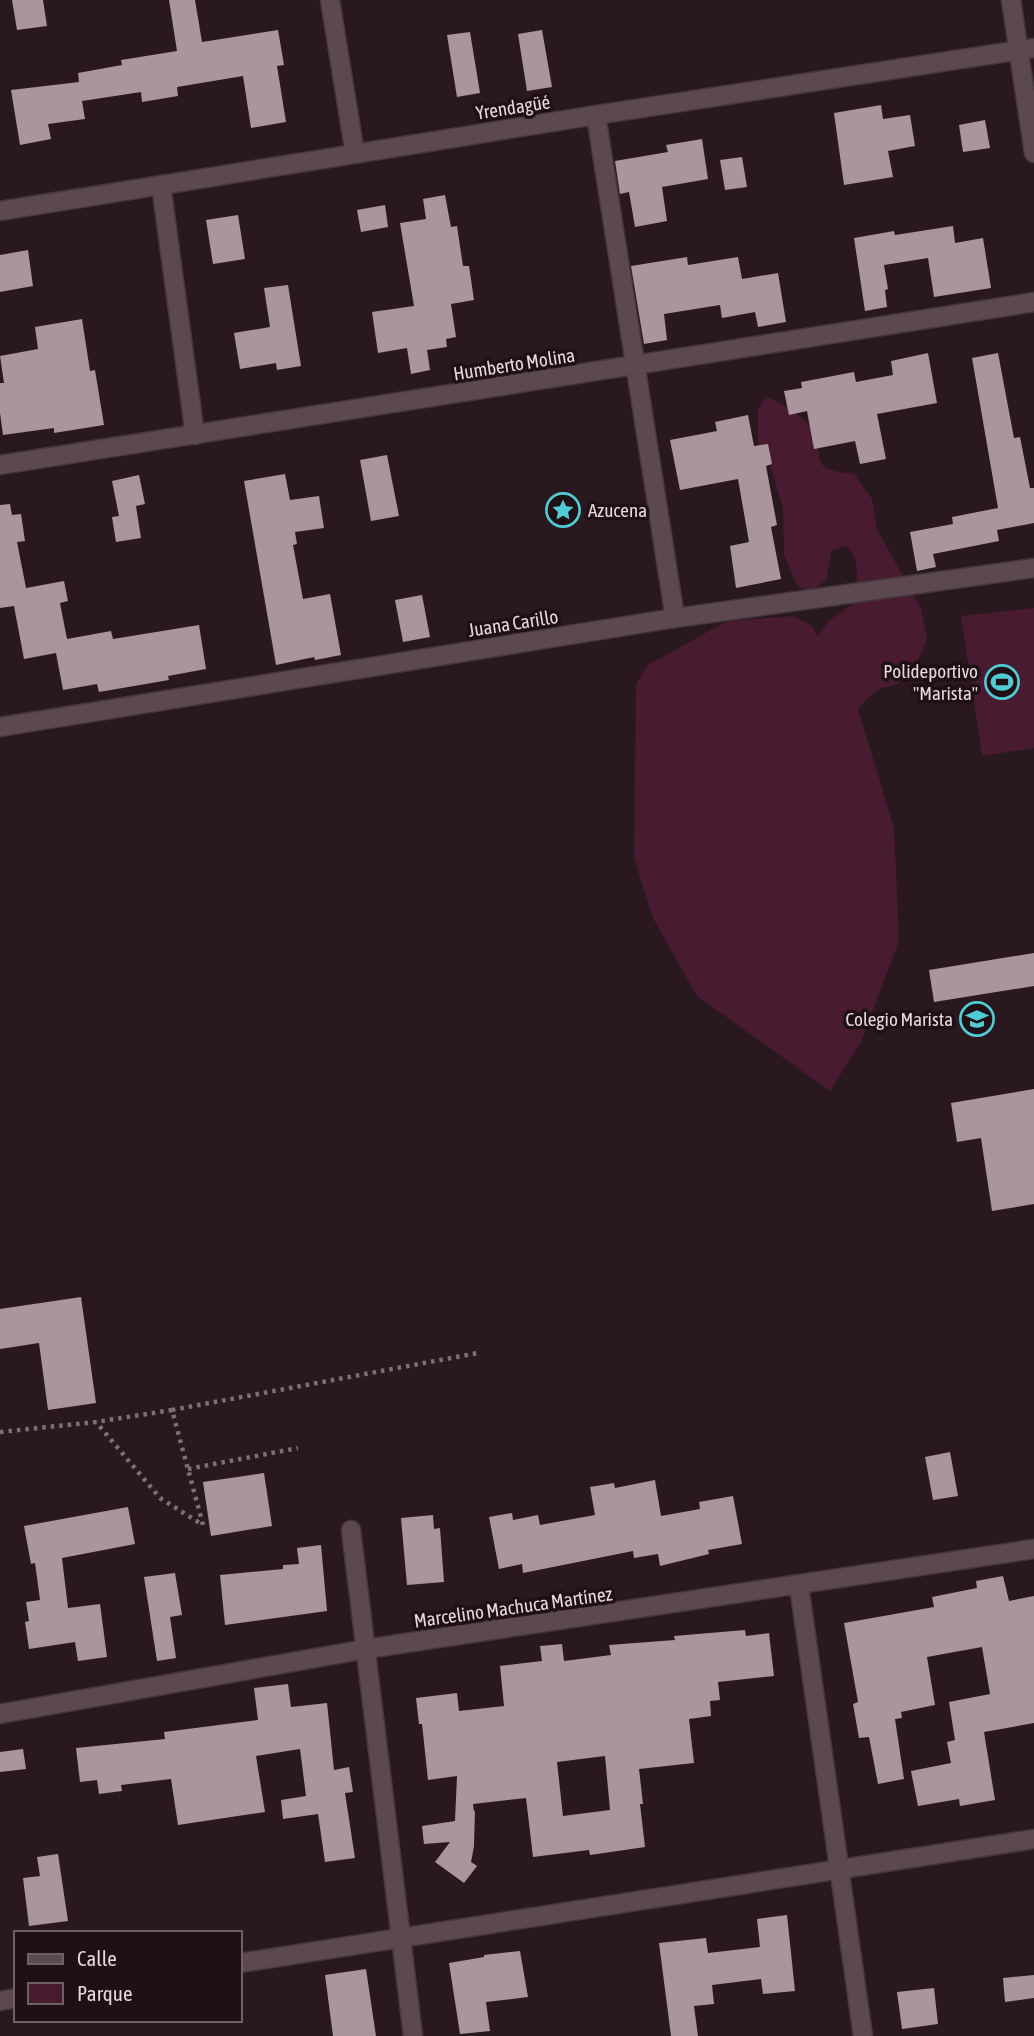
<svg xmlns="http://www.w3.org/2000/svg" width="1034" height="2036" viewBox="0 0 1034 2036" font-family="'Asap Condensed',sans-serif">
<rect width="100%" height="100%" fill="#29191f"/>
<g fill="#491b30">
<path d="M 766,397 C 780,401 809,420 814,433 C 825,466 811,469 854,474 L 872,499 L 877,529 L 921,609 L 927,639 L 917,663 L 908,675 L 896,685 L 881,688 L 869,697 L 858,709 L 894,828 L 899,941 L 861,1042 L 830,1091 L 697,996 L 653,918 L 634,858 L 636,684 L 648,665 L 727,621 L 794,616 L 812,626 L 817,636 L 830,620 L 852,605 C 856,581 863,566 847,546 L 832,550 L 826,580 L 809,594 L 796,584 L 784,555 L 783,508 L 767,455 L 758,442 L 758,410 Z"/>
<path d="M 1034,608 L 1034,748 L 982,756 L 961,616 Z"/>
</g>
<g fill="#ab959d" fill-rule="evenodd">
<path d="M 12,0 L 43,0 L 47,26 L 17,30 Z"/>
<path d="M 169,0 L 195,0 L 202,42 L 278,30 L 284,65 L 277,66 L 286,122 L 251,128 L 243,76 L 177,87 L 178,96 L 142,102 L 141,92 L 82,101 L 85,119 L 48,124 L 51,139 L 20,145 L 11,90 L 79,82 L 78,73 L 122,65 L 121,60 L 177,51 Z"/>
<path d="M 542,30 L 552,87 L 527,91 L 518,34 Z"/>
<path d="M 470,32 L 480,93 L 457,97 L 447,35 Z"/>
<path d="M 881,105 L 883,119 L 910,115 L 915,146 L 888,151 L 893,177 L 844,185 L 834,113 Z"/>
<path d="M 985,120 L 990,148 L 963,152 L 959,125 Z"/>
<path d="M 702,139 L 708,179 L 662,187 L 667,221 L 635,227 L 629,192 L 620,194 L 615,161 L 668,152 L 666,145 Z"/>
<path d="M 742,157 L 747,187 L 725,190 L 720,160 Z"/>
<path d="M 445,195 L 451,227 L 457,226 L 463,266 L 469,266 L 474,300 L 451,304 L 456,337 L 446,339 L 447,347 L 427,350 L 430,370 L 411,374 L 407,348 L 378,353 L 372,312 L 414,306 L 400,223 L 426,219 L 423,199 Z"/>
<path d="M 385,205 L 388,227 L 361,232 L 357,210 Z"/>
<path d="M 238,215 L 245,259 L 213,264 L 206,220 Z"/>
<path d="M 953,226 L 955,243 L 983,238 L 991,288 L 934,297 L 928,258 L 884,265 L 888,289 L 885,290 L 887,307 L 865,311 L 854,238 L 894,231 L 895,235 Z"/>
<path d="M 28,250 L 33,286 L 0,292 L 0,255 Z"/>
<path d="M 687,257 L 688,265 L 738,257 L 742,279 L 778,273 L 786,322 L 758,327 L 755,312 L 722,318 L 720,305 L 664,314 L 667,340 L 644,344 L 631,266 Z"/>
<path d="M 288,285 L 301,366 L 277,370 L 276,363 L 240,369 L 234,333 L 270,327 L 264,288 Z"/>
<path d="M 82,319 L 90,371 L 95,370 L 104,425 L 54,433 L 54,428 L 3,435 L 0,413 L 0,383 L 4,383 L 0,356 L 38,349 L 35,327 Z"/>
<path d="M 928,353 L 937,403 L 877,414 L 886,459 L 860,464 L 855,441 L 814,449 L 807,411 L 789,415 L 784,391 L 802,388 L 801,382 L 854,372 L 856,382 L 893,375 L 891,361 Z"/>
<path d="M 998,353 L 1014,438 L 1020,437 L 1030,488 L 1034,488 L 1034,523 L 997,530 L 999,541 L 933,554 L 936,567 L 917,571 L 910,532 L 953,524 L 952,517 L 998,508 L 972,358 Z"/>
<path d="M 748,415 L 754,446 L 768,444 L 772,464 L 766,466 L 777,525 L 771,527 L 781,579 L 736,588 L 730,546 L 749,542 L 738,479 L 680,490 L 670,440 L 717,431 L 715,422 Z"/>
<path d="M 387,455 L 399,516 L 371,521 L 360,460 Z"/>
<path d="M 285,474 L 290,500 L 319,496 L 324,528 L 295,532 L 297,544 L 293,545 L 303,599 L 330,594 L 341,655 L 315,660 L 314,657 L 276,665 L 244,481 Z"/>
<path d="M 139,475 L 145,504 L 136,506 L 141,538 L 116,542 L 112,517 L 119,516 L 112,481 Z"/>
<path d="M 10,504 L 12,515 L 21,514 L 25,541 L 17,542 L 26,588 L 64,581 L 68,601 L 60,603 L 67,639 L 111,631 L 113,639 L 199,625 L 206,669 L 168,676 L 169,680 L 99,692 L 97,684 L 63,690 L 56,653 L 24,659 L 14,606 L 0,608 L 0,505 Z"/>
<path d="M 422,595 L 430,637 L 403,642 L 395,600 Z"/>
<path d="M 1034,953 L 1034,986 L 934,1002 L 929,970 Z"/>
<path d="M 1034,1089 L 1034,1204 L 992,1211 L 981,1138 L 957,1142 L 951,1103 Z"/>
<path d="M 81,1297 L 96,1403 L 48,1410 L 39,1343 L 0,1349 L 0,1309 Z"/>
<path d="M 950,1452 L 958,1496 L 933,1500 L 925,1457 Z"/>
<path d="M 264,1473 L 272,1526 L 211,1536 L 203,1482 Z"/>
<path d="M 655,1480 L 661,1516 L 700,1509 L 699,1502 L 733,1496 L 742,1544 L 708,1550 L 709,1554 L 660,1566 L 658,1554 L 634,1558 L 633,1551 L 523,1573 L 522,1564 L 499,1569 L 489,1517 L 512,1513 L 513,1520 L 538,1515 L 540,1525 L 595,1515 L 590,1487 L 614,1483 L 615,1488 Z"/>
<path d="M 128,1507 L 135,1544 L 62,1558 L 68,1608 L 100,1604 L 107,1657 L 78,1661 L 75,1642 L 29,1649 L 25,1622 L 29,1621 L 26,1602 L 40,1600 L 35,1563 L 31,1564 L 24,1526 Z"/>
<path d="M 433,1515 L 434,1529 L 440,1528 L 444,1582 L 407,1585 L 401,1518 Z"/>
<path d="M 321,1545 L 327,1611 L 225,1625 L 220,1575 L 283,1569 L 283,1565 L 299,1564 L 297,1548 Z"/>
<path d="M 175,1573 L 182,1615 L 170,1617 L 176,1658 L 157,1661 L 144,1577 Z"/>
<path d="M 1003,1576 L 1009,1601 L 1034,1596 L 1034,1723 L 984,1732 L 995,1800 L 960,1806 L 959,1799 L 918,1806 L 911,1771 L 951,1763 L 947,1742 L 955,1740 L 949,1702 L 990,1694 L 982,1647 L 927,1657 L 935,1705 L 901,1712 L 902,1718 L 895,1719 L 904,1779 L 878,1784 L 869,1737 L 859,1738 L 853,1704 L 858,1702 L 844,1623 L 934,1607 L 932,1597 L 977,1588 L 976,1581 Z"/>
<path d="M 745,1630 L 746,1636 L 769,1633 L 774,1676 L 718,1682 L 720,1700 L 710,1701 L 711,1716 L 689,1719 L 694,1763 L 639,1769 L 643,1804 L 640,1804 L 645,1847 L 590,1855 L 589,1850 L 533,1857 L 526,1798 L 473,1804 L 474,1812 L 475,1810 L 474,1846 L 471,1862 L 477,1866 L 464,1883 L 435,1862 L 450,1842 L 424,1844 L 422,1826 L 455,1821 L 457,1776 L 428,1780 L 422,1724 L 419,1724 L 416,1698 L 457,1693 L 459,1711 L 504,1706 L 500,1666 L 542,1661 L 540,1646 L 562,1644 L 564,1661 L 611,1655 L 609,1645 L 675,1640 L 674,1636 ZM 605,1756 L 610,1810 L 563,1816 L 557,1762 Z"/>
<path d="M 288,1684 L 291,1707 L 327,1703 L 334,1770 L 349,1767 L 353,1792 L 345,1793 L 355,1858 L 325,1862 L 318,1814 L 283,1819 L 281,1800 L 306,1796 L 300,1749 L 256,1756 L 265,1812 L 178,1825 L 171,1779 L 121,1785 L 122,1791 L 99,1794 L 97,1780 L 80,1782 L 76,1748 L 165,1739 L 164,1732 L 258,1720 L 254,1688 Z"/>
<path d="M 23,1749 L 26,1769 L 0,1772 L 0,1752 Z"/>
<path d="M 58,1854 L 68,1921 L 29,1926 L 23,1878 L 40,1876 L 37,1857 Z"/>
<path d="M 787,1915 L 795,1991 L 763,1994 L 761,1979 L 712,1985 L 714,2004 L 694,2006 L 698,2036 L 671,2036 L 659,1943 L 706,1938 L 708,1953 L 760,1947 L 757,1919 Z"/>
<path d="M 520,1951 L 528,1997 L 486,2002 L 490,2031 L 460,2034 L 449,1963 L 484,1957 L 484,1955 Z"/>
<path d="M 366,1969 L 376,2036 L 333,2036 L 325,1975 Z"/>
<path d="M 1034,1975 L 1034,1998 L 1005,2002 L 1003,1978 Z"/>
<path d="M 934,1988 L 938,2024 L 902,2029 L 897,1992 Z"/>
</g>
<g fill="none" stroke-linecap="round" stroke-linejoin="round">
<g stroke="#44373c" stroke-width="21">
<g id="street">
<path d="M 330,0 L 355,154"/>
<path d="M 1011,0 L 1034,153"/>
<path d="M 596,115 L 675,618"/>
<path d="M 161,185 L 195,435"/>
<path d="M 0,211 L 596,115 L 1034,48"/>
<path d="M 0,465 L 1034,302"/>
<path d="M 0,727 L 675,618 L 1034,568"/>
<path d="M 351,1530 L 413,2036"/>
<path d="M 799,1586 L 863,2036"/>
<path d="M 0,1714 L 366,1649 L 1034,1549"/>
<path d="M 240,1963 L 1034,1839"/>
<path d="M 0,2001 L 16,1998"/>
</g>
</g>
<g stroke="#7e6f75" stroke-width="4.5" stroke-dasharray="3.5 5" stroke-linecap="butt">
<path d="M 172,1410 L 478,1353"/>
<path d="M 0,1432 L 96,1422 L 172,1410 L 203,1525 L 160,1498 L 96,1422"/>
<path d="M 188,1469 L 298,1448"/>
</g>
<use href="#street" stroke="#5c484f" stroke-width="18"/>
</g>
<defs>
<g id="sight-ring" transform="scale(1.75)"><circle r="9.5" fill="#1f1016" stroke="#51ccd4" stroke-width="1.5"/><path d="M0-6L1.8-2.2L6-1.7L2.9 1.2L3.7 5.4L0 3.3L-3.7 5.4L-2.9 1.2L-6-1.7L-1.8-2.2Z" fill="#51ccd4"/></g>
<g id="stadium-ring" transform="scale(1.75)"><circle r="9.5" fill="#1f1016" stroke="#51ccd4" stroke-width="1.5"/><path d="M0-5a6.5 5 0 1 0 0 10a6.5 5 0 1 0 0-10ZM-3.5-1.8h7v3.6h-7Z" fill="#51ccd4"/></g>
<g id="school-ring" transform="scale(1.75)"><circle r="9.5" fill="#1f1016" stroke="#51ccd4" stroke-width="1.5"/><path d="M0-5L7-2L0 1L-7-2ZM-4 1L0 2.5L4 1V4Q0 6-4 4Z" fill="#51ccd4"/></g>
</defs>
<g fill-rule="evenodd">
<use href="#sight-ring" x="563" y="510"/>
<use href="#stadium-ring" x="1002" y="682"/>
<use href="#school-ring" x="977" y="1019"/>
</g>
<g text-anchor="middle" stroke-width="7" stroke-linejoin="round" paint-order="stroke">
<g font-size="19" fill="#e6d9de" stroke="#1f1016">
<text transform="translate(513 107) rotate(-9)" y="7">Yrendagüé</text>
<text transform="translate(514 364) rotate(-9)" y="7">Humberto Molina</text>
<text transform="translate(513 623) rotate(-9)" y="7">Juana Carillo</text>
<text transform="translate(513 1607) rotate(-8)" y="7">Marcelino Machuca Martínez</text>
</g>
<g font-size="19" fill="#e6d9de" stroke="#1f1016" text-anchor="end">
<text x="588" y="517" text-anchor="start">Azucena</text>
<text x="978" y="678">Polideportivo<tspan x="978" dy="22">"Marista"</tspan></text>
<text x="953" y="1026">Colegio Marista</text>
</g>
</g>
<rect x="14" y="1931" width="228" height="91" fill="#1f1016" stroke="#6f6066" stroke-width="2"/>
<rect x="28" y="1954" width="35" height="10" fill="#5c484f" stroke="#6f6066" stroke-width="2"/>
<text x="77" y="1966" font-size="21" fill="#e6d9de">Calle</text>
<rect x="28" y="1983" width="35" height="21" fill="#491b30" stroke="#6f6066" stroke-width="2"/>
<text x="77" y="2001" font-size="21" fill="#e6d9de">Parque</text>
</svg>
